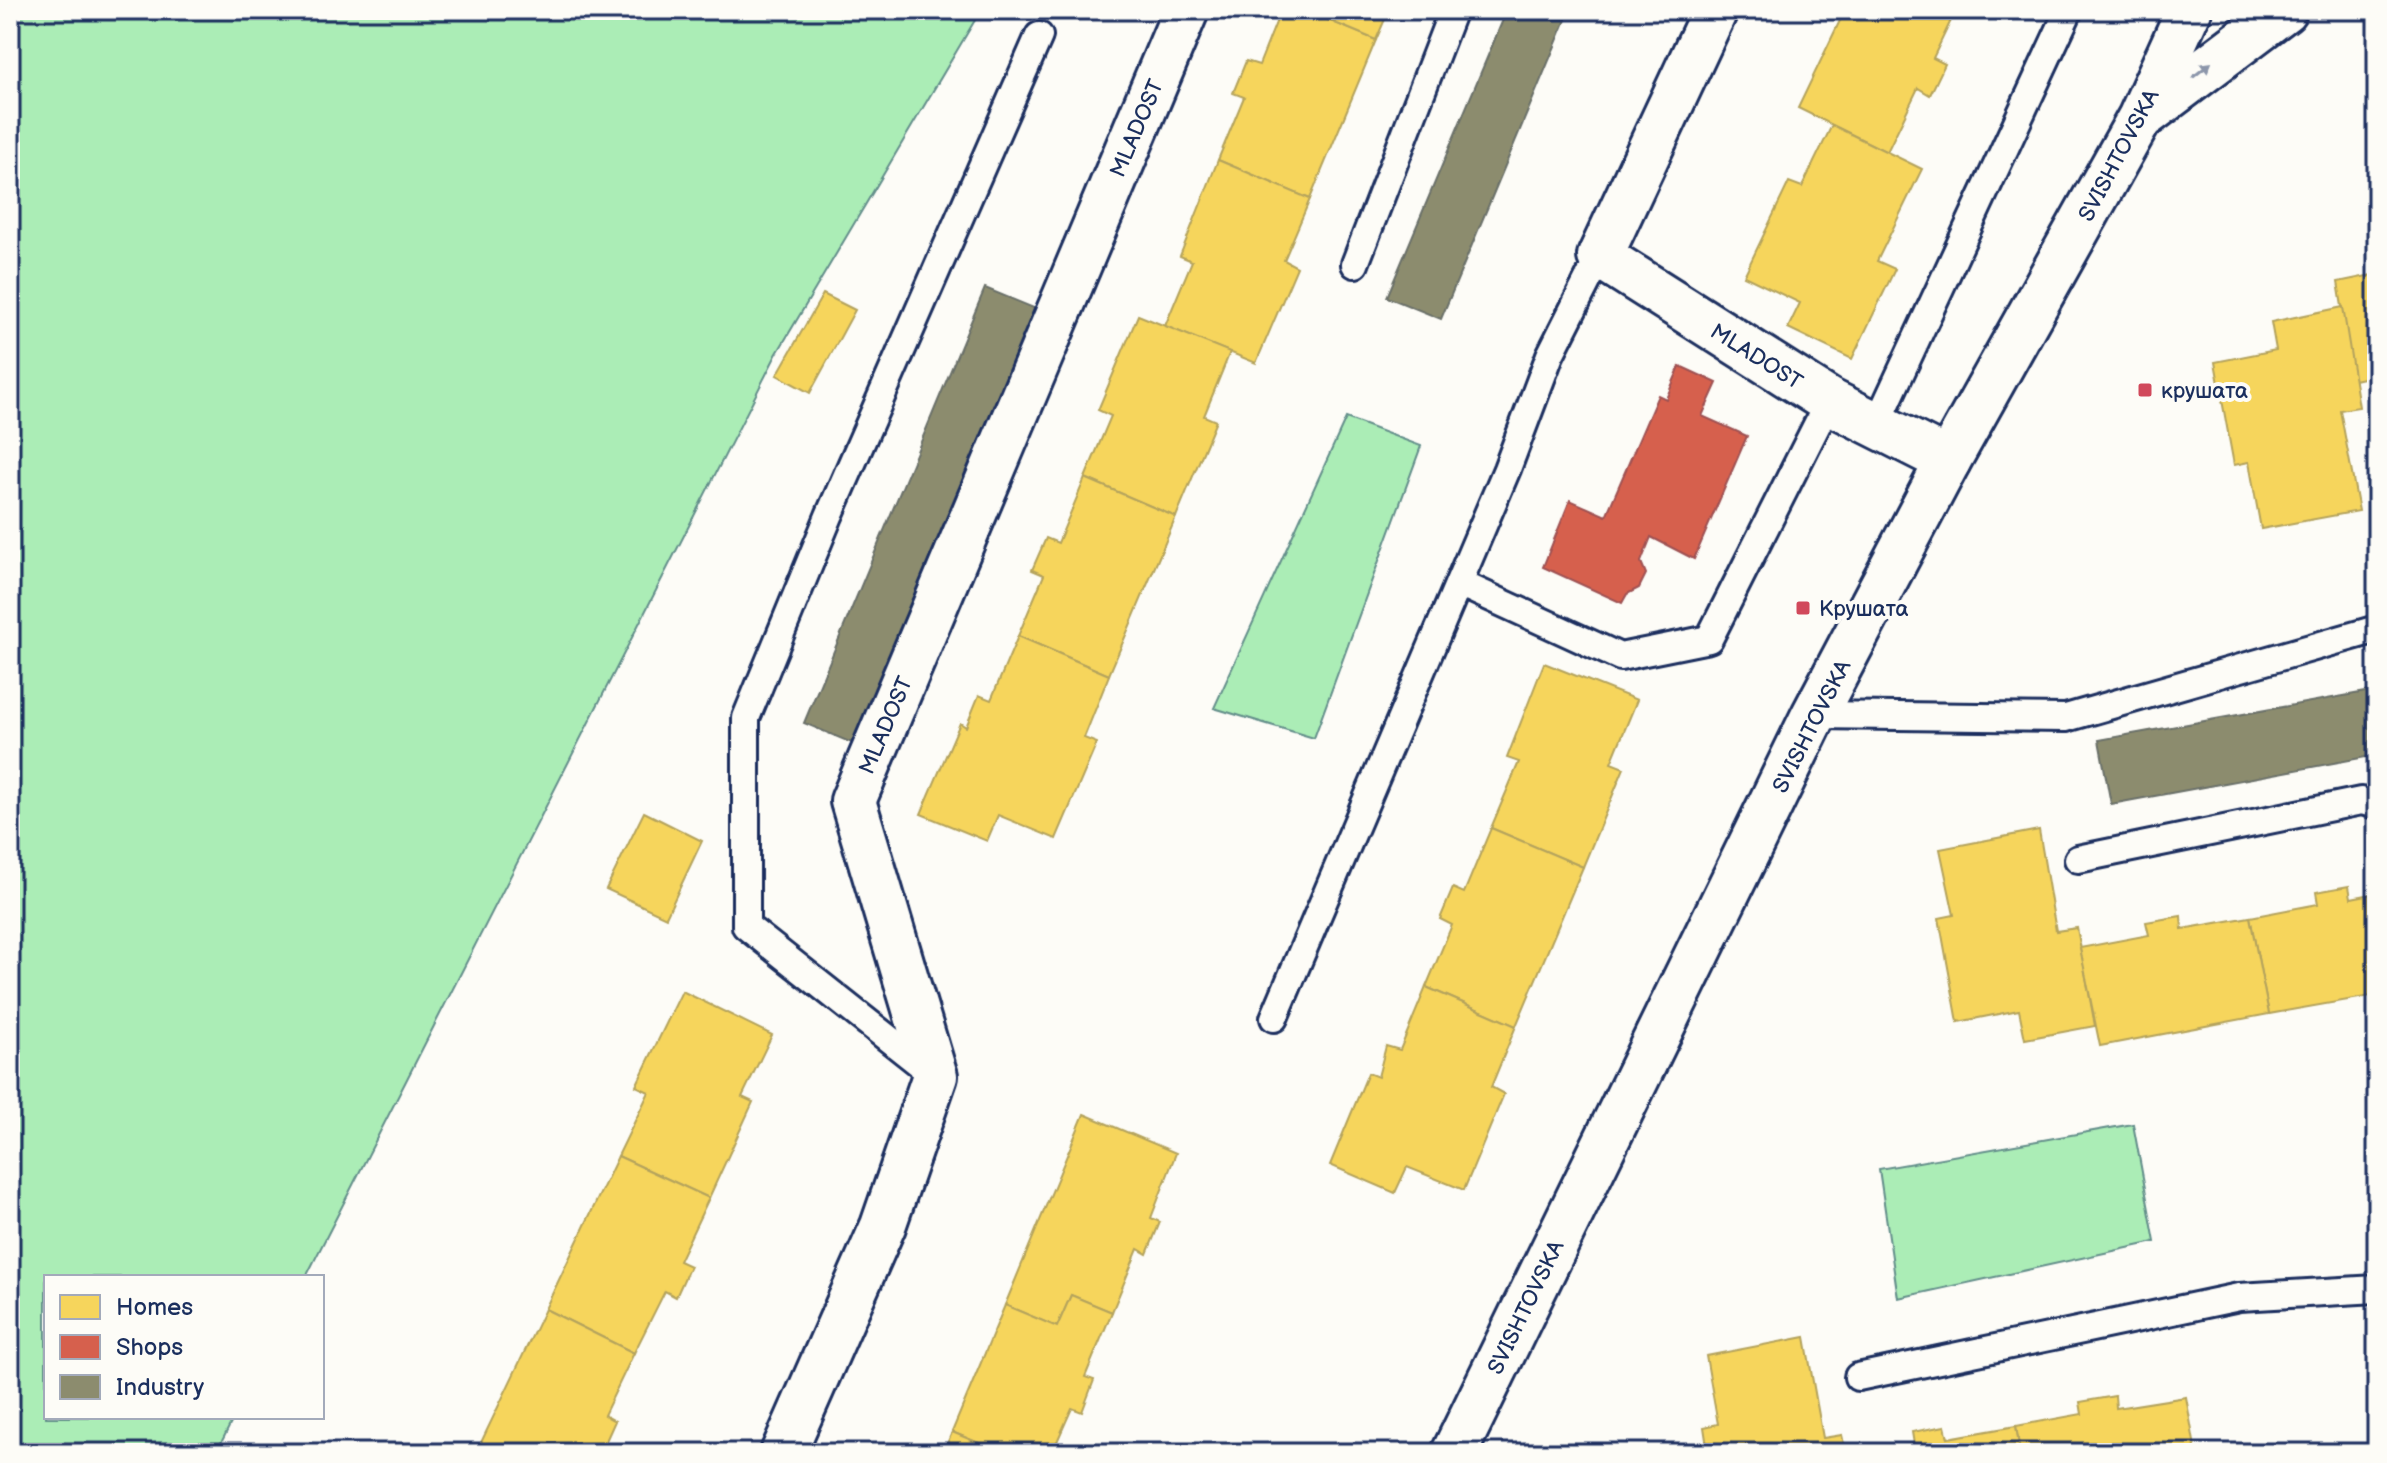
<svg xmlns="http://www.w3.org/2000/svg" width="2387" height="1463" viewBox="0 0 2387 1463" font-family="'Balsamiq Sans',sans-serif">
<rect width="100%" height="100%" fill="#fdfcf7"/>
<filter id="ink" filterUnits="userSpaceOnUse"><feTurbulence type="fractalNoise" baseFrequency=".0125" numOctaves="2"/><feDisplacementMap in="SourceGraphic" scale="16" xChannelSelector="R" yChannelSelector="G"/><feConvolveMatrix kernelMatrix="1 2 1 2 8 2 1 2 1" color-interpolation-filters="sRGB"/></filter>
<g filter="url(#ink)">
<g fill="#abedb6" stroke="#638e8a" stroke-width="2">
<path d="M 10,10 L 981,10 L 776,355 L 306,1277 L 46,1277 L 46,1417 L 234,1417 L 216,1453 L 10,1453 Z"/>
<path d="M 1346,418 L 1421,446 L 1314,738 L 1214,708 Z"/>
<path d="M 2133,1124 L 2155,1242 L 1898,1298 L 1879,1169 Z"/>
</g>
<g fill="#f6d55c" stroke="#b4a35d" stroke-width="2">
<path d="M 1281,10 L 1304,10 L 1376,40 L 1310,199 L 1218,160 L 1244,97 L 1233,93 L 1246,61 L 1259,65 Z"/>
<path d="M 1304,10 L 1389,10 L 1376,40 Z"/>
<path d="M 1845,10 L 1956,10 L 1933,58 L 1945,64 L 1930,95 L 1918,88 L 1887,152 L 1798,108 Z"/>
<path d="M 1832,125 L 1922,169 L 1877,261 L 1895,269 L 1852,359 L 1788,328 L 1800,303 L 1744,276 L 1789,182 L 1802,187 Z"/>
<path d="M 1218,160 L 1310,199 L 1284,260 L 1297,267 L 1256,363 L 1165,326 L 1192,261 L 1180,256 Z"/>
<path d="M 2377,274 L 2377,375 L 2354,380 L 2338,282 Z"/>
<path d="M 823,294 L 855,310 L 810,393 L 777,375 Z"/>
<path d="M 2343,307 L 2359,407 L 2340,410 L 2359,511 L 2261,529 L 2249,462 L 2234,465 L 2215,362 L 2276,350 L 2271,322 Z"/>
<path d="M 1138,315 L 1230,352 L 1204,416 L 1216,421 L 1176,517 L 1085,478 L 1111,416 L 1098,410 Z"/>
<path d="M 1085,478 L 1176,517 L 1109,675 L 1018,636 L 1044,575 L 1032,570 L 1046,538 L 1058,543 Z"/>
<path d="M 1018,636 L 1109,675 L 1084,738 L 1097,743 L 1056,839 L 998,815 L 987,841 L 921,814 L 960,723 L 966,727 L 979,695 L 991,700 Z"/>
<path d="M 1544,663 L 1637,700 L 1611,763 L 1624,768 L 1583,867 L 1491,828 L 1519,762 L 1507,758 Z"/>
<path d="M 644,812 L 702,841 L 666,917 L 606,889 Z"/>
<path d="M 1491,828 L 1583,867 L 1516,1026 L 1426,987 L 1452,925 L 1440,919 L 1453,888 L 1464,893 Z"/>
<path d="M 2039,830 L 2056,931 L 2077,928 L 2095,1026 L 2025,1039 L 2019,1010 L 1958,1022 L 1939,918 L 1954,915 L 1940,849 Z"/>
<path d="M 2349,886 L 2351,898 L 2377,893 L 2377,995 L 2269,1014 L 2250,917 L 2318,904 L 2316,892 Z"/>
<path d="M 2181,916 L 2182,929 L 2250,917 L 2269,1014 L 2100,1046 L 2080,948 L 2149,935 L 2146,922 Z"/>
<path d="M 1426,987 L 1516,1026 L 1491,1087 L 1504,1094 L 1464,1190 L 1407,1167 L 1395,1193 L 1330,1165 L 1368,1073 L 1378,1077 L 1386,1046 L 1400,1050 Z"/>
<path d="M 682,991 L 772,1035 L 742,1097 L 753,1102 L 709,1198 L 618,1156 L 649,1092 L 636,1086 Z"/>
<path d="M 1084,1114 L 1176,1153 L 1151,1218 L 1160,1222 L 1147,1254 L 1138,1249 L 1112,1312 L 1071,1295 L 1057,1327 L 1005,1305 Z"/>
<path d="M 618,1156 L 709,1198 L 679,1261 L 690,1266 L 676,1297 L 665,1291 L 634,1353 L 545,1309 Z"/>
<path d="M 1071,1295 L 1112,1312 L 1085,1377 L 1094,1380 L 1082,1412 L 1072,1408 L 1052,1453 L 1003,1453 L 952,1432 L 1005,1305 L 1057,1327 Z"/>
<path d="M 545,1309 L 634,1353 L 604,1415 L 615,1421 L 601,1452 L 590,1446 L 586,1453 L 476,1453 Z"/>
<path d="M 1805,1337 L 1823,1438 L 1842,1435 L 1846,1453 L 1708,1453 L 1704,1427 L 1718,1424 L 1706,1356 Z"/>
<path d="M 2115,1396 L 2116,1408 L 2186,1397 L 2196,1453 L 2020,1453 L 2016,1426 L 2082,1414 L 2080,1402 Z"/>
<path d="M 1945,1426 L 1948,1438 L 2016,1426 L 2020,1453 L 1864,1453 L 1914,1444 L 1912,1432 Z"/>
<path d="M 952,1432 L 1003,1453 L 943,1453 Z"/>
</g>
<path fill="#d6604d" stroke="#9e5152" stroke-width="2" d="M 1680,366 L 1717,383 L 1702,416 L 1747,436 L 1694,559 L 1651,537 L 1641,562 L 1646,574 L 1639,588 L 1627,594 L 1622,603 L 1543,567 L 1570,500 L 1606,516 L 1658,395 L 1666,399 Z"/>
<g fill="#8c8c6e" stroke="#6a7069" stroke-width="2">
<path d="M 1507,10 L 1570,10 L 1441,319 L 1387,297 Z"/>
<path d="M 985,288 L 1041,311 L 859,746 L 804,723 Z"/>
<path d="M 2377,690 L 2377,755 L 2111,804 L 2099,740 Z"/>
</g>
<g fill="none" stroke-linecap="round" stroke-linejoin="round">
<g stroke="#1b2f5e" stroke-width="32">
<g id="service">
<path d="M 1355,264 L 1453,10"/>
<path d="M 1876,426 L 2069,10"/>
<path d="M 1459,583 L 1620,657 L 1709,639 L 1829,401"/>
<path d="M 1814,715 L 2066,718 L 2377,629"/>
<path d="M 2078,859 L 2361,801 L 2377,805"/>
<path d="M 1274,1018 L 1507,469 L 1550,355 L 1600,256"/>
<path d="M 933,1074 L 746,926 L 746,718 L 829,516 L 1039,36"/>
<path d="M 1858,1377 L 2239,1297 L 2377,1289"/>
</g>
</g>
<g stroke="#1b2f5e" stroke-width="50">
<g id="minor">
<path d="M 1715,10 L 1600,256 L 1829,401 L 1948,461"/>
<path d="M 783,1453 L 883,1226 L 935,1076 L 853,801 L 1186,10"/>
</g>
</g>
<g stroke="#1b2f5e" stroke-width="50">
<g id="tertiary">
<path d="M 2146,114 L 2284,10"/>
<path d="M 1454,1453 L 1814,715 L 1948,461 L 2140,118 L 2189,10"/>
</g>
</g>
<use href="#service" stroke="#fdfcf7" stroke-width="26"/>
<use href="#minor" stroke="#fdfcf7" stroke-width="44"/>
<use href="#tertiary" stroke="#fdfcf7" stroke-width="44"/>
</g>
<defs><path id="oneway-solid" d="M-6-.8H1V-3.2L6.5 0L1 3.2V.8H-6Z" transform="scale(2)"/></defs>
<use fill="#8c96aa" href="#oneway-solid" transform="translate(2202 70) rotate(-38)"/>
</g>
<g fill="#d1495b" stroke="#fdfcf7" stroke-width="3">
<rect x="2137" y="382" width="16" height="16" rx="4"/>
<rect x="1795" y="600" width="16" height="16" rx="4"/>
</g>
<g text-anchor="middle" stroke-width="8" stroke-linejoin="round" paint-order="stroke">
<g font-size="22" fill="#1b2f5e" stroke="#fdfcf7">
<text transform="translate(1136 128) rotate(-67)" y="8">MLADOST</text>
<text transform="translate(2118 155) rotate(-62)" y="8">SVISHTOVSKA</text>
<text transform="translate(1757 356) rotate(32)" y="8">MLADOST</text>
<text transform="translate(885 725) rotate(-67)" y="8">MLADOST</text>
<text transform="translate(1811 726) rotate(-63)" y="8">SVISHTOVSKA</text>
<text transform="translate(1525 1307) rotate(-64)" y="8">SVISHTOVSKA</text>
</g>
<g font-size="22" fill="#1b2f5e" stroke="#fdfcf7" text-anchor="start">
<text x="2161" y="398">крушата</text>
<text x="1819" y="616">Крушата</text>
</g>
</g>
<rect width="2387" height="1463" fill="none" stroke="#fdfcf7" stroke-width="40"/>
<rect x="20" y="20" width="2347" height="1423" fill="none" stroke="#1b2f5e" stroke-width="3" filter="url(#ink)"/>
<rect x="44" y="1275" width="280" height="144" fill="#fdfcf7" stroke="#a3aaba" stroke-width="2"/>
<rect x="60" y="1295" width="40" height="24" fill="#f6d55c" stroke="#a3aaba" stroke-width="2"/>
<text x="116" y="1315" font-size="24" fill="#1b2f5e">Homes</text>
<rect x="60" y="1335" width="40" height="24" fill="#d6604d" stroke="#a3aaba" stroke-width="2"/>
<text x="116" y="1355" font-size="24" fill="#1b2f5e">Shops</text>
<rect x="60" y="1375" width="40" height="24" fill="#8c8c6e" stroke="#a3aaba" stroke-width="2"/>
<text x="116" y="1395" font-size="24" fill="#1b2f5e">Industry</text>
</svg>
